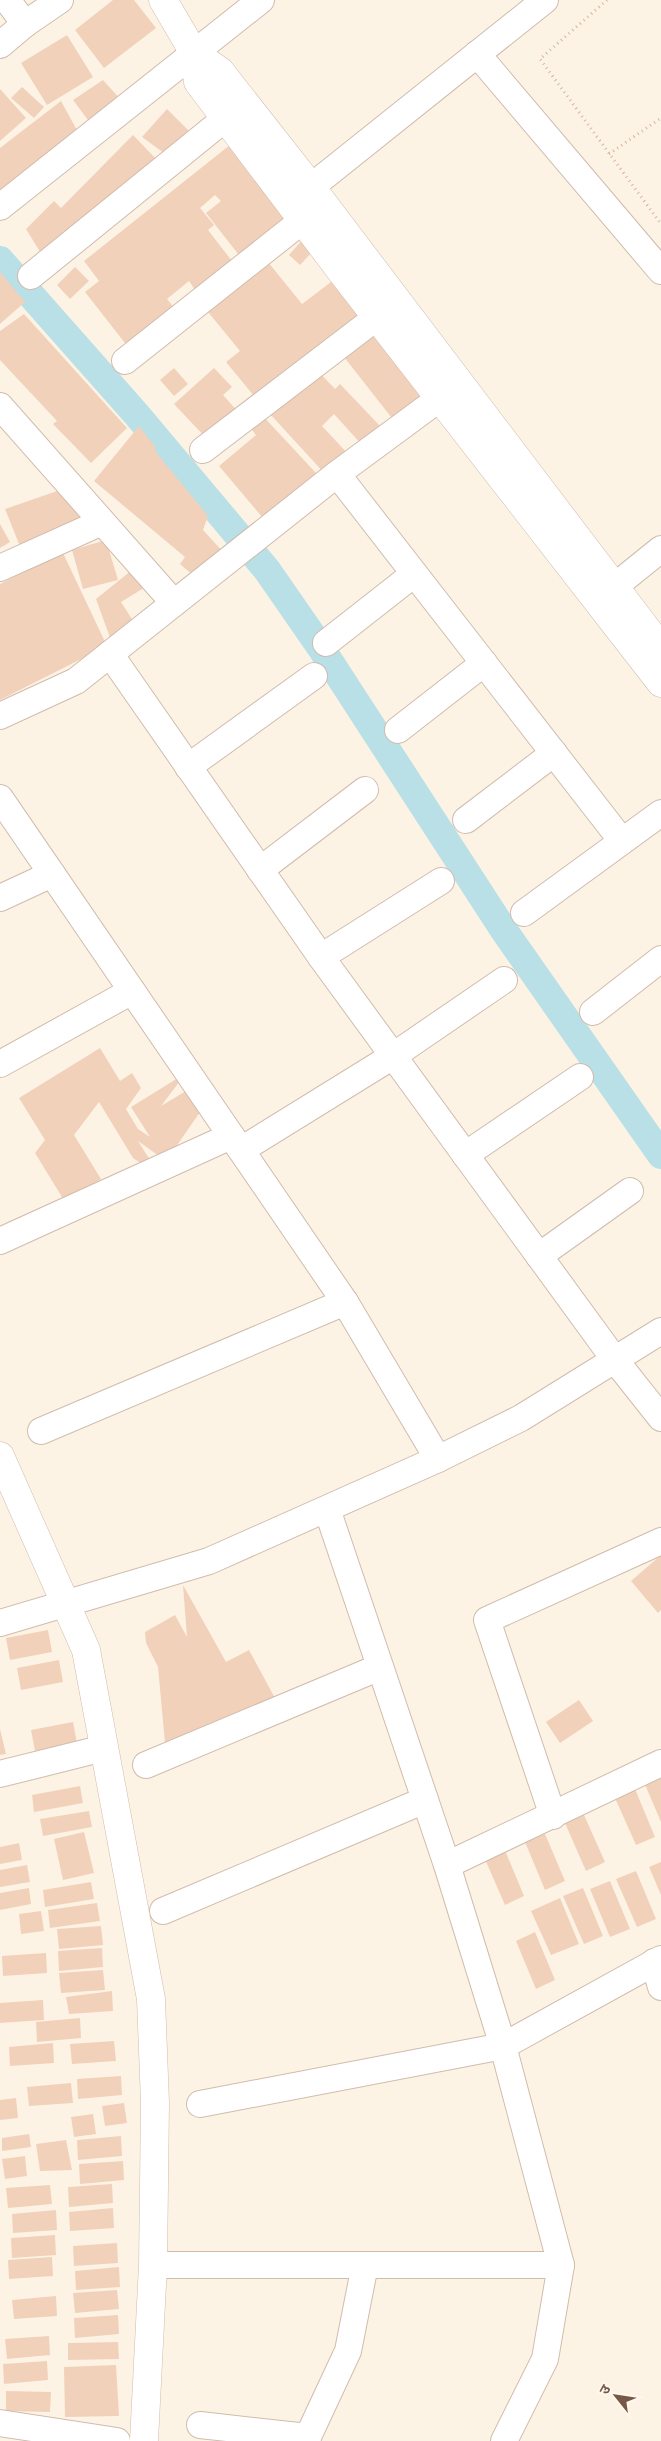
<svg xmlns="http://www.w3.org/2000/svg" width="661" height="2441" viewBox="0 0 661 2441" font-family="'Space Grotesk','Noto Sans Devanagari',sans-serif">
<rect width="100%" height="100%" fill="#fdf3e4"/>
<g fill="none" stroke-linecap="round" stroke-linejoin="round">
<path stroke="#b8e0e6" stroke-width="28" d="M 0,260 L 137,415 L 267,570 L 321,648 L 503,929 L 661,1155"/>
</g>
<g fill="#f2d1bb">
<path d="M 113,0 L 134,0 L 156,28 L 104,68 L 75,30 Z"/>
<path d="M 67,35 L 93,77 L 47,105 L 21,63 Z"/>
<path d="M 103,80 L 122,101 L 91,124 L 73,100 Z"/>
<path d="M 22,87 L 44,107 L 34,118 L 11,98 Z"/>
<path d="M 0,89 L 26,118 L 0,141 Z"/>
<path d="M 61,101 L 78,132 L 0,195 L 0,148 Z"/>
<path d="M 167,109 L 189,131 L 168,156 L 142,137 Z"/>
<path d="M 133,135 L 159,162 L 42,255 L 26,229 L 54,201 L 61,208 Z"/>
<path d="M 235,141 L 293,217 L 242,259 L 206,213 L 221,201 L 215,195 L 200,208 L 214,225 L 208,230 L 232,261 L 195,290 L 189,281 L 167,299 L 176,310 L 128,347 L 85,292 L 99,281 L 84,261 Z"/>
<path d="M 303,239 L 315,249 L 300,265 L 289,255 Z"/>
<path d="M 268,262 L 302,304 L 339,276 L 366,313 L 258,401 L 226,362 L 240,351 L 208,312 Z"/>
<path d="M 75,267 L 89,281 L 70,299 L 57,285 Z"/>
<path d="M 0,272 L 25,302 L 0,324 Z"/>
<path d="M 24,314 L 127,428 L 91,463 L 53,424 L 57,421 L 0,360 L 0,331 Z"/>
<path d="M 380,328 L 422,395 L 395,422 L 344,357 Z"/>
<path d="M 174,368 L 188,384 L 174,396 L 160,380 Z"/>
<path d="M 214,368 L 232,387 L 223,395 L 241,415 L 207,439 L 174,404 Z"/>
<path d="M 317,370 L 335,389 L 340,384 L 382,428 L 363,446 L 334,414 L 322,426 L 349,455 L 327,476 L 270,414 Z"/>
<path d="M 262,415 L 316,473 L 309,479 L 309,489 L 268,524 L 219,466 L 256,435 L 248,425 Z"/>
<path d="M 139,426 L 156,448 L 155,451 L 208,516 L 203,530 L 226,555 L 194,576 L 180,564 L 185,557 L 94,481 Z"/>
<path d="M 63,489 L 83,523 L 21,549 L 5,509 Z"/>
<path d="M 0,524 L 10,542 L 0,548 Z"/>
<path d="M 106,540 L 118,580 L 83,589 L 72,550 Z"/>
<path d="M 63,553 L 107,646 L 0,700 L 0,584 Z"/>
<path d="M 132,570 L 144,588 L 121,602 L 137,627 L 112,643 L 96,599 Z"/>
<path d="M 100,1048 L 120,1081 L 132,1073 L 141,1088 L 126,1109 L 138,1129 L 150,1137 L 131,1107 L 186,1073 L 161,1106 L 186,1091 L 205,1105 L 166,1161 L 138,1141 L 150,1160 L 145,1166 L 133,1158 L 99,1102 L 74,1135 L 101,1179 L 65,1202 L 35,1153 L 45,1140 L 19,1098 Z"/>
<path d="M 661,1555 L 661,1610 L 658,1613 L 631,1581 Z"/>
<path d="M 183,1585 L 226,1662 L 249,1650 L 276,1700 L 213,1736 L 171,1739 L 165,1743 L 158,1667 L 146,1643 L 145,1632 L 175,1615 L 187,1637 Z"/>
<path d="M 48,1630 L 52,1652 L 10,1660 L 6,1638 Z"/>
<path d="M 59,1660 L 63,1682 L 21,1690 L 17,1668 Z"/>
<path d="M 579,1700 L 593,1721 L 560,1743 L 546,1722 Z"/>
<path d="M 73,1722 L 77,1743 L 35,1751 L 31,1730 Z"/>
<path d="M 0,1729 L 6,1754 L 0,1755 Z"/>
<path d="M 661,1772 L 661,1822 L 643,1780 Z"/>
<path d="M 80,1786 L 83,1803 L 34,1812 L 32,1795 Z"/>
<path d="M 635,1789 L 655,1837 L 636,1845 L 615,1798 Z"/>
<path d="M 89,1811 L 92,1827 L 43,1836 L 40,1819 Z"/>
<path d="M 584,1815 L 605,1862 L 586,1871 L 565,1823 Z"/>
<path d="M 84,1832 L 94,1873 L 63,1880 L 54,1839 Z"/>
<path d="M 545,1834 L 565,1881 L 545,1890 L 525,1842 Z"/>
<path d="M 19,1843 L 22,1860 L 0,1864 L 0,1847 Z"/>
<path d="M 504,1848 L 524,1896 L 505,1905 L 484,1857 Z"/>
<path d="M 661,1862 L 661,1895 L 649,1867 Z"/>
<path d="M 27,1865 L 30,1882 L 0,1887 L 0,1870 Z"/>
<path d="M 636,1871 L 656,1919 L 637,1927 L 616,1879 Z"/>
<path d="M 610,1881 L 630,1929 L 610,1937 L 590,1889 Z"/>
<path d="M 91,1882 L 94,1899 L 45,1907 L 43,1890 Z"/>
<path d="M 29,1888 L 31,1904 L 0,1910 L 0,1893 Z"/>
<path d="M 583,1888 L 603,1936 L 584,1944 L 563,1896 Z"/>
<path d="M 560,1898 L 579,1944 L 551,1955 L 531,1911 Z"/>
<path d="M 97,1903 L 100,1921 L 50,1928 L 48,1910 Z"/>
<path d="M 41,1911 L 44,1931 L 21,1934 L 19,1914 Z"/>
<path d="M 101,1926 L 103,1945 L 59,1949 L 57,1929 Z"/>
<path d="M 535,1932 L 555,1980 L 536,1989 L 516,1941 Z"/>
<path d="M 102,1948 L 103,1967 L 59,1971 L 58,1951 Z"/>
<path d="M 46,1953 L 47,1973 L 3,1976 L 2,1956 Z"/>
<path d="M 103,1970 L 105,1990 L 61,1993 L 59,1973 Z"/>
<path d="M 112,1991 L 113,2011 L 69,2014 L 66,1997 Z"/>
<path d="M 43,2000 L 44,2020 L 0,2023 L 0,2003 Z"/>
<path d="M 80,2018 L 81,2038 L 37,2042 L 36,2022 Z"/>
<path d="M 114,2041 L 116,2061 L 72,2064 L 70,2044 Z"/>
<path d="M 53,2043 L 54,2063 L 10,2066 L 9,2047 Z"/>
<path d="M 121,2076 L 122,2095 L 78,2099 L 77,2079 Z"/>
<path d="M 71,2083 L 73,2103 L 29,2106 L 27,2087 Z"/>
<path d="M 16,2098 L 18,2118 L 0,2120 L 0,2100 Z"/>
<path d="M 124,2103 L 127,2123 L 105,2126 L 102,2106 Z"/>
<path d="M 93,2114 L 96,2134 L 74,2137 L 71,2117 Z"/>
<path d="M 29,2134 L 31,2147 L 2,2151 L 2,2138 Z"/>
<path d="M 121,2136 L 122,2156 L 78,2160 L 77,2140 Z"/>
<path d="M 66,2140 L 72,2170 L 40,2171 L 36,2144 Z"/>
<path d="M 25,2156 L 27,2176 L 5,2179 L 2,2159 Z"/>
<path d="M 123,2161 L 124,2180 L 80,2184 L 79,2164 Z"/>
<path d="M 112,2184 L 113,2203 L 69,2207 L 68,2187 Z"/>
<path d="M 50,2185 L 52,2204 L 8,2208 L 6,2188 Z"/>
<path d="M 113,2208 L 114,2228 L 70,2231 L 69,2212 Z"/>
<path d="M 56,2210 L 57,2230 L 13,2233 L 12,2214 Z"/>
<path d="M 55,2235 L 56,2255 L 12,2258 L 11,2238 Z"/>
<path d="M 117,2243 L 118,2263 L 74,2266 L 73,2246 Z"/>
<path d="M 52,2257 L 53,2276 L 9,2279 L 8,2260 Z"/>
<path d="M 119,2267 L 120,2287 L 76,2290 L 75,2271 Z"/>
<path d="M 117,2290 L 119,2309 L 75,2313 L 73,2293 Z"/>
<path d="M 56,2296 L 57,2316 L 14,2319 L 12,2300 Z"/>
<path d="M 118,2315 L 119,2334 L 75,2338 L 74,2318 Z"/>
<path d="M 49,2336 L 50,2355 L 7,2359 L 5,2339 Z"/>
<path d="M 118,2342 L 119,2359 L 68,2360 L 68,2343 Z"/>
<path d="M 47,2361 L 48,2380 L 4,2384 L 3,2364 Z"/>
<path d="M 116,2365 L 119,2416 L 65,2417 L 64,2367 Z"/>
<path d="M 6,2391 L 51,2392 L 50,2412 L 6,2411 Z"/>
</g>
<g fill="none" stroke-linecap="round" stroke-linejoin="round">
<g stroke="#d0bcad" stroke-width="28">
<g id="minor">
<path d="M 7,0 L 25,24"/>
<path d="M 0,45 L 25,24 L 60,0"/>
<path d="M 477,54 L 661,271"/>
<path d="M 311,187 L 545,0"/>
<path d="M 0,207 L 261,0"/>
<path d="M 31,276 L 227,117"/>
<path d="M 125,361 L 303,220"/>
<path d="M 0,406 L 174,603"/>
<path d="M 203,450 L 377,317"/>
<path d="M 337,474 L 622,841"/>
<path d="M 0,568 L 102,522"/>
<path d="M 614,587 L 661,549"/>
<path d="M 326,643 L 414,574"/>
<path d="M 110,654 L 321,957"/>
<path d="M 0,716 L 76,681 L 337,474 L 440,398"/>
<path d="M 398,730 L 484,663"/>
<path d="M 188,767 L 314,676"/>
<path d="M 0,798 L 345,1302"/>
<path d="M 466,820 L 554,753"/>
<path d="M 260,870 L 365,790"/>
<path d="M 441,881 L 321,957 L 615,1360 L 661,1418"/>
<path d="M 0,898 L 52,874"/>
<path d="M 524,913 L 661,813"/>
<path d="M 593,1012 L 661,959"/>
<path d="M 0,1064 L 132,991"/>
<path d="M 241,1150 L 393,1056 L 504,980"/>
<path d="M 465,1155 L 580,1077"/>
<path d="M 0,1241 L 231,1136"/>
<path d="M 539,1256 L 630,1191"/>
<path d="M 41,1431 L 345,1302 L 438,1459"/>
<path d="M 0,1623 L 209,1561 L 438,1459 L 521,1418 L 661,1331"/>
<path d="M 146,1765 L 380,1667"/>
<path d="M 0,1774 L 104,1748"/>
<path d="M 553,1816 L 487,1620 L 661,1541"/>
<path d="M 447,1865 L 661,1763"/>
<path d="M 163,1911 L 425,1800"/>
<path d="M 654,1962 L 661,1987"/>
<path d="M 200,2104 L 503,2046 L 447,1865 L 327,1509"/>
<path d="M 153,2265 L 561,2265 L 503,2046 L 661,1959"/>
<path d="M 0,2423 L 117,2441"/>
<path d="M 200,2425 L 308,2437"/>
<path d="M 306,2441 L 348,2351 L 365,2265"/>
<path d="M 504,2441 L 545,2359 L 561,2265"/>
</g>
</g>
<g stroke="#d0bcad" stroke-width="29">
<g id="tertiary">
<path d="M 163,0 L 194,53 L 198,82 L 340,270 L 661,683"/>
<path d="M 194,53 L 220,71 L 311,187 L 661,648"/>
<path d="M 0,1456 L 86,1650 L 151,1999 L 155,2103 L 153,2265 L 144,2441"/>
</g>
</g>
<g stroke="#d7b49e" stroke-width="3" stroke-dasharray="1 4" stroke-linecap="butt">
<path d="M 607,0 L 540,59 L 661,224"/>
<path d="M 609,154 L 661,118"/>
</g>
<use href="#minor" stroke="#fff" stroke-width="26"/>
<use href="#tertiary" stroke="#fff" stroke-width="28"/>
</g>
<g transform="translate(616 2396) rotate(300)" stroke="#fff7eb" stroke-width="4" paint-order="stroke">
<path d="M0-4L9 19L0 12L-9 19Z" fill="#765849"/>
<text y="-8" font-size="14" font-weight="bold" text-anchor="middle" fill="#765849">उ</text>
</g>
</svg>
